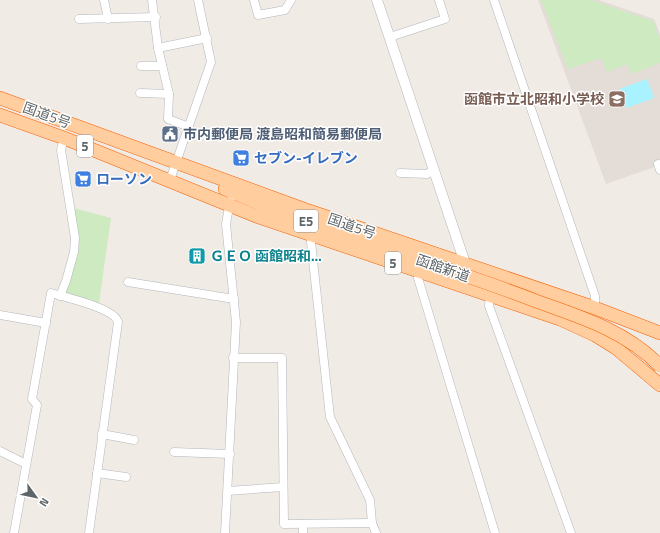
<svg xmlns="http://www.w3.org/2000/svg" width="660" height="533" viewBox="0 0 660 533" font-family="'Titillium Web','Noto Sans JP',sans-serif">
<rect width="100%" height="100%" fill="#f1ebe6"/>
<path fill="#e3dcd7" d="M 538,0 L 599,0 L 654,19 L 660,34 L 660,165 L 606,184 Z"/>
<g fill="#ceeac1">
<path d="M 541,0 L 591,0 L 653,21 L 660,39 L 660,63 L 632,74 L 627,64 L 607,72 L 601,58 L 568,69 Z"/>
<path d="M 74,208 L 111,218 L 99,303 L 66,293 L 77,252 Z"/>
</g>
<path fill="#a8f3ff" d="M 647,79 L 654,98 L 626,108 L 619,89 Z"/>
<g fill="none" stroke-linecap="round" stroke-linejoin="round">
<g stroke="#b2b7ba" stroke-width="9">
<g id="minor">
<path d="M 104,0 L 108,19"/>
<path d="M 152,0 L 158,48 L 169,94 L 168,119 L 189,127"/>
<path d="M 254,0 L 258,15 L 285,10 L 291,0"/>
<path d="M 494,0 L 595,296 L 595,308"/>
<path d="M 79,19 L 156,17"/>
<path d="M 390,37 L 445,19 L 439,0"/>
<path d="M 158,48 L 207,38"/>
<path d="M 141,66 L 162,66"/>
<path d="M 140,93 L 169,94"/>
<path d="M 658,164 L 660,170"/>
<path d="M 400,173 L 427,174 L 434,170"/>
<path d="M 170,180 L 211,62 L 198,0"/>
<path d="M 313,231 L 311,242 L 330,417 L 370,500 L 372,523 L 376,533"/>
<path d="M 418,278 L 495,533"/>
<path d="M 128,282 L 234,299"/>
<path d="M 60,296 L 66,281 L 74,252 L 75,238 L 61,150 L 64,138"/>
<path d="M 490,296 L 489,306 L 571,533"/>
<path d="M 0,315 L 46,323"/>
<path d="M 233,358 L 282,358 L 284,524 L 372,523"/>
<path d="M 102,434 L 134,440"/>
<path d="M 0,451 L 26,464"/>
<path d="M 174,452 L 230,454"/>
<path d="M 97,473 L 126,477"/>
<path d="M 228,491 L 283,487"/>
<path d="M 303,524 L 303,533"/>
<path d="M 14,533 L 37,405 L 32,399 L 51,293 C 65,297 115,308 118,322 L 89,533"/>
<path d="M 225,533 L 236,322 L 226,224 L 230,201"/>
</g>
</g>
<g stroke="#b2b7ba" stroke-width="11">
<path id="tertiary" d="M 377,0 L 466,266"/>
</g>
<g stroke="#f75f00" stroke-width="14">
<g id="trunk">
<path d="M 0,98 L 309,211 L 595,308 L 660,333"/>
<path d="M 0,115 L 64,138 L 256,216 L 560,319 L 595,335 L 616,348 L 660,385"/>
<path d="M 225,189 L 272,209 L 441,267"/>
</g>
</g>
<use href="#minor" stroke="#fff" stroke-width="8"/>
<use href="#tertiary" stroke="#fff" stroke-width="10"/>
<use href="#trunk" stroke="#ffcd9e" stroke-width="13"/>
<g stroke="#f75f00" stroke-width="14" stroke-linecap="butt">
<path id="trunk-bridge" d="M 441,267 C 473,278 505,289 536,301 C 581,317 626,331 660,366"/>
</g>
<use href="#trunk-bridge" stroke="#ffcd9e" stroke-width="13"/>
</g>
<defs>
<g id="school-square" transform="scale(0.9)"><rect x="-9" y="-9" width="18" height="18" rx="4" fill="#8d6e63" stroke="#fff"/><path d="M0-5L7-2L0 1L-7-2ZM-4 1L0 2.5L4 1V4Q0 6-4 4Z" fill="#fff"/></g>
<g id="civic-square" transform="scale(0.9)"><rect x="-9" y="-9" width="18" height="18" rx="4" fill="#5c6f8a" stroke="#fff"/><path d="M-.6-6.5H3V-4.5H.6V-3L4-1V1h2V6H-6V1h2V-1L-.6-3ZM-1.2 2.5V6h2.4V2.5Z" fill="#fff"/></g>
<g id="supermarket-square" transform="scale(0.9)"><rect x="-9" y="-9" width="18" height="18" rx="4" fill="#3f7fe0" stroke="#fff"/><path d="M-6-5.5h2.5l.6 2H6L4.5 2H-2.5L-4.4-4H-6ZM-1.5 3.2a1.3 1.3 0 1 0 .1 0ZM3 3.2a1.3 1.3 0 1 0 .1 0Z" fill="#fff"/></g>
<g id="building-square" transform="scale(0.9)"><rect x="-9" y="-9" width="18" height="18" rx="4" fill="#0f9aa8" stroke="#fff"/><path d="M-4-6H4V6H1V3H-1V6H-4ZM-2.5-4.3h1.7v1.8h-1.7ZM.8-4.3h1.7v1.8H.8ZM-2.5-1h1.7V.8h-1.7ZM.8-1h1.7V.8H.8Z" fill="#fff"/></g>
</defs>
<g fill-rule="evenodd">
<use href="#school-square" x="617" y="99"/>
<use href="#civic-square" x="170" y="134"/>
<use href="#supermarket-square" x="241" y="158"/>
<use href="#supermarket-square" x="83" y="179"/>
<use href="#building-square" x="197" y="256"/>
</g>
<g text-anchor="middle" stroke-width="3" stroke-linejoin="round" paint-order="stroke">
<g fill="#fff" stroke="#8e9395" stroke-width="1">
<rect x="77" y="135" width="16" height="22" rx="3"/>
<rect x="294" y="210" width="24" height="22" rx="3"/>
<rect x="385" y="252" width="16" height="22" rx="3"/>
</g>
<g font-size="13" font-weight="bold" fill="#5e6568">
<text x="85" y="151">5</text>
<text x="306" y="226">E5</text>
<text x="393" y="268">5</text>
</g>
<g font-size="14" font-weight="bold" fill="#785e54" stroke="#fff" text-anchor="end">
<text x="604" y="104">函館市立北昭和小学校</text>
</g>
<g font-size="14" fill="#5e6568" stroke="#fff">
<text transform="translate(47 115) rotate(20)" y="5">国道5号</text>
<text transform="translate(352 226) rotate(19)" y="5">国道5号</text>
<text transform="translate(443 268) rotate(19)" y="5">函館新道</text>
</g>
<g font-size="14" font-weight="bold" fill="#4e5e75" stroke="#fff" text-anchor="start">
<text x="183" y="139">市内郵便局 渡島昭和簡易郵便局</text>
</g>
<g font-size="14" font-weight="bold" fill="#366cbe" stroke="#fff" text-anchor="start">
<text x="254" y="163">セブン-イレブン</text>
<text x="96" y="184">ローソン</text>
</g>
<g font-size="14" font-weight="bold" fill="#0d838f" stroke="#fff" text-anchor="start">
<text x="210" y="261">ＧＥＯ 函館昭和…</text>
</g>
</g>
<g transform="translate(36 497) rotate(123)" stroke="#ffffff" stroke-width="3" paint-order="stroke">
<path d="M0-3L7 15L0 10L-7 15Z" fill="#5e6568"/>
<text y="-6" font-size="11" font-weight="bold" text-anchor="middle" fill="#5e6568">N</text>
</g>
</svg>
